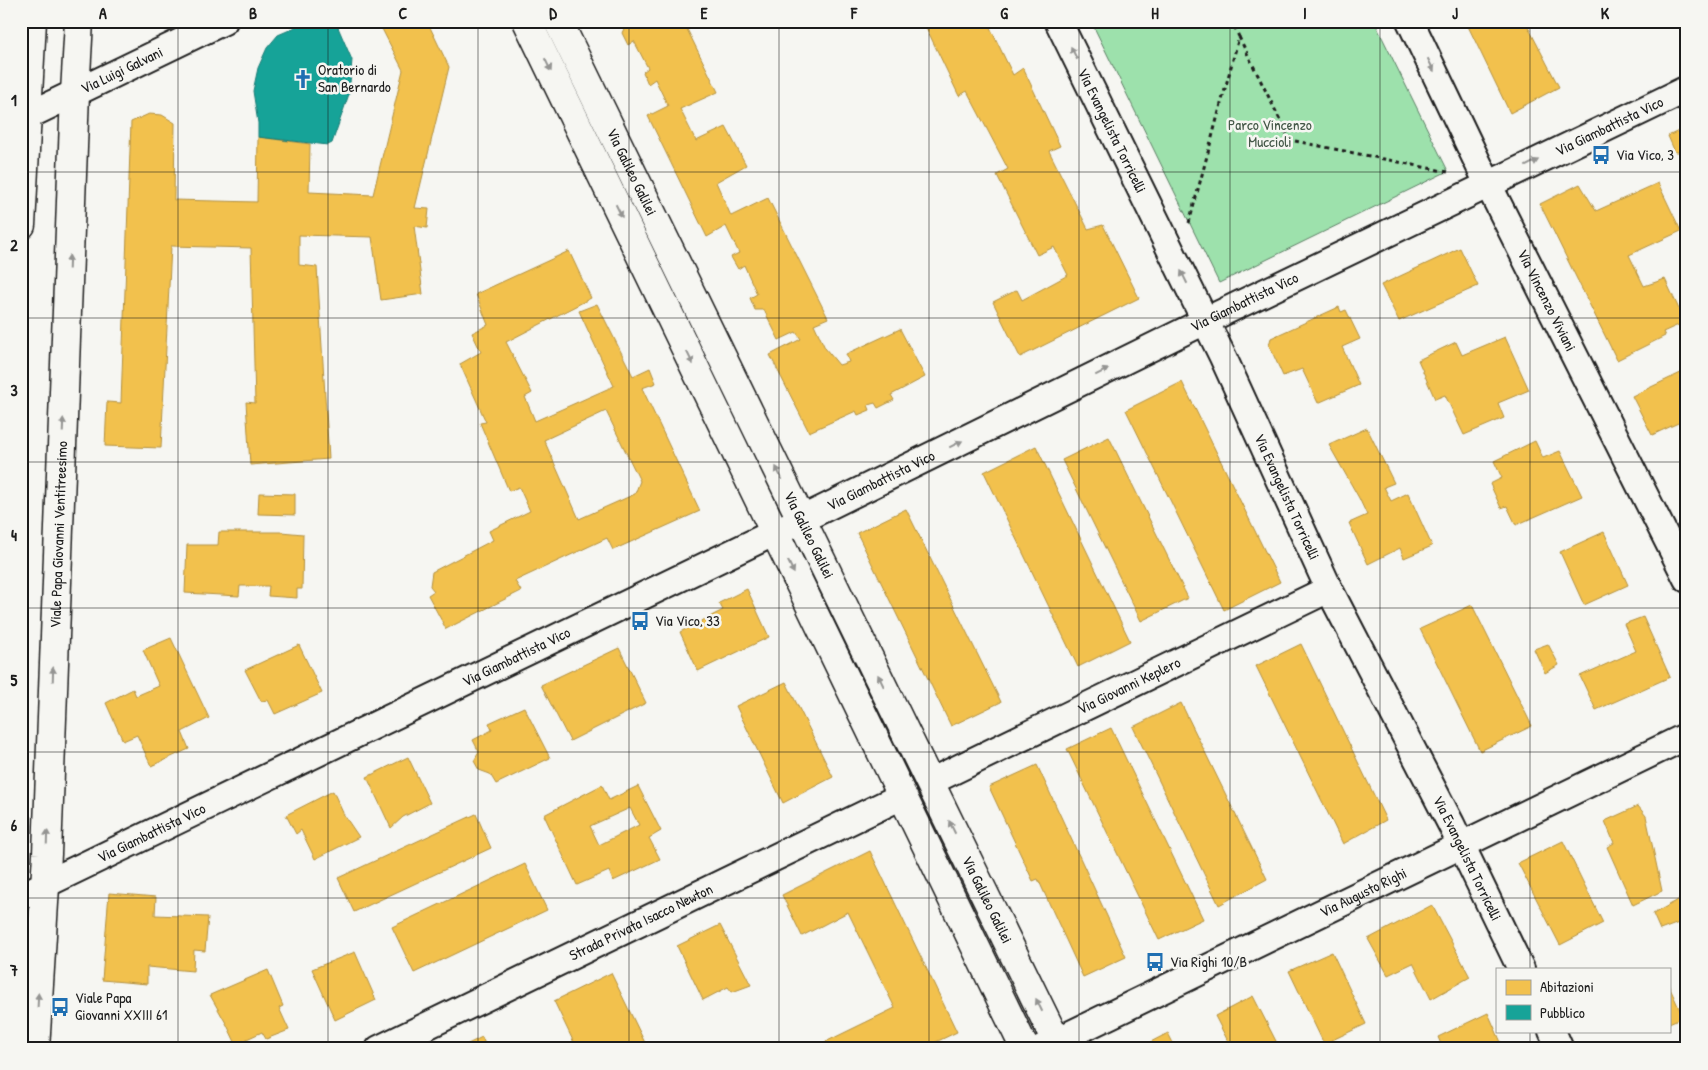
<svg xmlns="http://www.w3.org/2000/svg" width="1708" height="1070" viewBox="0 0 1708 1070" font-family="'Patrick Hand',sans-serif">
<rect width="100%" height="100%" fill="#f6f6f2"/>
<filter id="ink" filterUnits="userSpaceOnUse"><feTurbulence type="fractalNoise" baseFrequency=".02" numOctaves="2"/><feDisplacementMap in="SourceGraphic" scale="10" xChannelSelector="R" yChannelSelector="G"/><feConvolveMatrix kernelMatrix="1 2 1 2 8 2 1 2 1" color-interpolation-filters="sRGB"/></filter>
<g filter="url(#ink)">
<path fill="#9de1ac" stroke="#5c7e64" d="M 1091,21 L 1374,21 L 1448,171 L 1219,283 Z"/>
<g fill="#f2c14e" stroke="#b2903f" fill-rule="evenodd">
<path d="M 378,21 L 427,21 L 449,67 L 415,208 L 429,209 L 427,228 L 414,226 L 423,294 L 381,300 L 372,237 L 299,235 L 299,265 L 317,267 L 329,459 L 250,465 L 246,402 L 255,403 L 251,248 L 171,246 L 161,448 L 105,446 L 107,402 L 121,403 L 131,122 L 149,114 L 162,115 L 175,123 L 174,200 L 257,202 L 258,137 L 310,144 L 309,192 L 373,195 L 403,70 Z"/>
<path d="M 625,21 L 683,21 L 718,92 L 680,109 L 696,141 L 726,127 L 746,165 L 716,182 L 731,216 L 768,198 L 828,318 L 814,324 L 825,348 L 839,365 L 849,362 L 846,354 L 900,329 L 925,377 L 891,395 L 894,400 L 878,408 L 875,403 L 868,405 L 870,410 L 858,415 L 856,411 L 809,432 L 770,355 L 801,339 L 796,332 L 779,340 L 764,310 L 755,310 L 750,298 L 757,294 L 744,265 L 738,269 L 731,257 L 739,253 L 726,226 L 707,237 L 648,116 L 668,106 L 655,79 L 648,84 L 643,72 L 648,68 L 634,41 L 628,45 L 622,33 L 626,24 Z"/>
<path d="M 923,21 L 987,21 L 1013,75 L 1023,68 L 1060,146 L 1049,151 L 1088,229 L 1103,225 L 1139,298 L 1020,357 L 993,302 L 1017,290 L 1022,300 L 1068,275 L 1054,247 L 1037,255 L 997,175 L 1008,169 L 967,91 L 959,96 Z"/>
<path d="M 1525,21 L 1559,87 L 1510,113 L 1466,22 Z"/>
<path d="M 1687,127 L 1687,152 L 1675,152 L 1668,136 Z"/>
<path d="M 1658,183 L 1681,231 L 1629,255 L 1644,286 L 1665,279 L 1685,322 L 1663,332 L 1665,336 L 1617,360 L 1540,204 L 1580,184 L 1596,211 Z"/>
<path d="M 1460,248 L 1478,286 L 1399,321 L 1381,285 Z"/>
<path d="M 569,251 L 591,298 L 506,342 L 532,393 L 525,397 L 535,421 L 614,386 L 579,311 L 597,304 L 633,376 L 650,368 L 656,383 L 642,388 L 700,511 L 613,550 L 607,538 L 515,581 L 521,591 L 446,629 L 428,595 L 434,591 L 430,586 L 432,572 L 493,540 L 489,531 L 530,511 L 519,487 L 509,491 L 480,423 L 486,422 L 460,364 L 481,352 L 472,333 L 488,325 L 476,294 ZM 606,411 L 640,481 L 635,494 L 579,519 L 544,440 Z"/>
<path d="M 1339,307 L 1341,312 L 1346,310 L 1360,339 L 1342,347 L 1359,385 L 1318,403 L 1302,369 L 1283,376 L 1269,345 L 1271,338 Z"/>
<path d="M 1505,337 L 1529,390 L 1498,403 L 1504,418 L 1464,435 L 1445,395 L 1435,399 L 1418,360 L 1456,342 L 1462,355 Z"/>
<path d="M 1687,370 L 1687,419 L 1652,435 L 1632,396 Z"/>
<path d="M 1182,382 L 1280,582 L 1224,610 L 1126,410 Z"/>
<path d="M 1367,428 L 1394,483 L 1384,487 L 1391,501 L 1408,493 L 1432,546 L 1404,558 L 1400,548 L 1368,564 L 1349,523 L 1367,515 L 1359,498 L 1329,445 Z"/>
<path d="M 1109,437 L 1188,598 L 1141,621 L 1062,460 Z"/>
<path d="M 1535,441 L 1543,458 L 1560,451 L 1582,496 L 1516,525 L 1507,506 L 1501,508 L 1490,484 L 1502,478 L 1494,461 Z"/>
<path d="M 1036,446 L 1130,641 L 1078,667 L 984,472 Z"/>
<path d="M 259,493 L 295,494 L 295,515 L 258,514 Z"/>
<path d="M 906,509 L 1001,702 L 951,726 L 857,533 Z"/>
<path d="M 219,532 L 281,532 L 303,534 L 302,589 L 297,589 L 297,598 L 268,596 L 269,586 L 240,586 L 239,596 L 185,593 L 187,545 L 218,545 Z"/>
<path d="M 1604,532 L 1628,585 L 1584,605 L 1560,552 Z"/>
<path d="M 747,589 L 769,637 L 698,671 L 680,632 L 723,610 L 719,603 Z"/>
<path d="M 1472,605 L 1532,726 L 1480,751 L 1420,629 Z"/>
<path d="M 1643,617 L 1670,677 L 1596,710 L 1580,676 L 1636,651 L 1624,624 Z"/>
<path d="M 171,638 L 209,718 L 182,732 L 189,749 L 151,766 L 137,735 L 123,741 L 106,703 L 133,689 L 136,696 L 159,686 L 143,650 Z"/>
<path d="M 1301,644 L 1386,820 L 1343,844 L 1256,666 Z"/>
<path d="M 1548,644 L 1559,665 L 1545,673 L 1534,649 Z"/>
<path d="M 299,645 L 322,693 L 275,714 L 268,700 L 261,701 L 245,670 Z"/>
<path d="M 619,648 L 646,703 L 570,741 L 541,685 Z"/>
<path d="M 786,682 L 833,777 L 783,803 L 736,706 Z"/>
<path d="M 1181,703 L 1267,879 L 1219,905 L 1133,727 Z"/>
<path d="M 524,707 L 550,758 L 496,784 L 490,774 L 479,770 L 474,761 L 479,752 L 473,740 L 492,730 L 489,723 Z"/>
<path d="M 1111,728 L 1203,919 L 1159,940 L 1067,749 Z"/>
<path d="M 408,757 L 430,803 L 403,817 L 391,828 L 367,777 Z"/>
<path d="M 1037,765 L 1126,957 L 1083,977 L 1038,879 L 1033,881 L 989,787 Z"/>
<path d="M 602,785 L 609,800 L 638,786 L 661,831 L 649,838 L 660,859 L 613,881 L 609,871 L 577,885 L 544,815 ZM 630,808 L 639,825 L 599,845 L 590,826 Z"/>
<path d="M 333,791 L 344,815 L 359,837 L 315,859 L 301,830 L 296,834 L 286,815 Z"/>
<path d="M 1638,806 L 1646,816 L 1662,891 L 1633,905 L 1607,847 L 1614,843 L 1605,821 Z"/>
<path d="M 476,814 L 491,848 L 354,912 L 338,878 Z"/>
<path d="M 1563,841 L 1603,923 L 1560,945 L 1518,863 Z"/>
<path d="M 870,851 L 957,1032 L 921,1049 L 811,1049 L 895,1008 L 848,912 L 802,936 L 782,895 Z"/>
<path d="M 525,864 L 547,910 L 414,973 L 392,927 Z"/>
<path d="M 109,893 L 156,897 L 155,915 L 208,917 L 205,951 L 194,950 L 193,971 L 147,967 L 147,984 L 102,980 Z"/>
<path d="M 1680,899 L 1684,921 L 1660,930 L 1653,914 Z"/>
<path d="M 1432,905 L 1470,977 L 1431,999 L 1413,963 L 1388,975 L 1368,939 Z"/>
<path d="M 720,925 L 751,985 L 732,992 L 728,987 L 703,1000 L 677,946 Z"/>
<path d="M 355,952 L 376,1000 L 335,1020 L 312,969 Z"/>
<path d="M 1332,952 L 1366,1024 L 1324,1044 L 1289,971 Z"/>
<path d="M 268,970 L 283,1006 L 279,1008 L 289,1030 L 266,1039 L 262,1032 L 236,1044 L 227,1025 L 210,995 Z"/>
<path d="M 611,973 L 648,1049 L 577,1049 L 554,1001 Z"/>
<path d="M 1669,986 L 1683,1017 L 1669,1023 Z"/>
<path d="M 1253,996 L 1280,1049 L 1232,1049 L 1215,1016 Z"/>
<path d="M 1488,1013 L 1504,1049 L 1443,1049 L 1438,1037 Z"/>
<path d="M 1168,1033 L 1176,1049 L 1137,1049 Z"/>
<path d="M 482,1037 L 487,1049 L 458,1049 Z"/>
</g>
<path fill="#17a398" stroke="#187a73" d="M 303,21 L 331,21 L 337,25 L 352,60 L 349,94 L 332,143 L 328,145 L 258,137 L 258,123 L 253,91 L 258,68 L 267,48 L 278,35 L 292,29 Z"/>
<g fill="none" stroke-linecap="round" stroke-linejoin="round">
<g stroke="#1c1c1c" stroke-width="30">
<g id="minor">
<path id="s1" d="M 1058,21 L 1223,357 L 1329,589 L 1451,824 L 1521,969"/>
<path id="s2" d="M 1410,21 L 1488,184 L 1687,579"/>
<path id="s3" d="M 21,119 L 224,21"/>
<path id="s4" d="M 930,782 L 1329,589"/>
<path id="s5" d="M 21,896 L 823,509 L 1205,321 L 1687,89"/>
<path d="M 1552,1031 L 1560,1049"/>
<path id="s6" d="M 379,1049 L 902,796"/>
<path id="s7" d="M 1040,1049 L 1687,736"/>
</g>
</g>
<g stroke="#1c1c1c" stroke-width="31">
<g id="tertiary">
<path d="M 527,21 L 1025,1049"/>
<path id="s8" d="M 558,21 L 1060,1049"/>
<path d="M 21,225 L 32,21"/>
<path id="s9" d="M 35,1049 L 47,854 L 75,93 L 79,21"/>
</g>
</g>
<g stroke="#1c1c1c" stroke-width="3" stroke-dasharray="4 4" stroke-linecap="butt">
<path d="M 1239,37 L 1290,140 L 1448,172"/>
<path d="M 1189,223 L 1239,37 L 1232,21"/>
</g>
<use href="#minor" stroke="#f6f6f2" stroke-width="26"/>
<use href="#tertiary" stroke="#f6f6f2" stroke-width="28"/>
</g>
<defs><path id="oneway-solid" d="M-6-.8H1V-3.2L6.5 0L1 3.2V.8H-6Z" transform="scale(1.25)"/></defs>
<g fill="#949492">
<use href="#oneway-solid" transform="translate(1074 53) rotate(-116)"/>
<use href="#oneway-solid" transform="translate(548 65) rotate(64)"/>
<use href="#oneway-solid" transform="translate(1431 65) rotate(64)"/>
<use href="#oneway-solid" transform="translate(1532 163) rotate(-26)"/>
<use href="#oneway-solid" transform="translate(619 211) rotate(64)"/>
<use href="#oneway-solid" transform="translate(69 262) rotate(-88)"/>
<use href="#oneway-solid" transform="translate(1184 277) rotate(-116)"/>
<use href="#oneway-solid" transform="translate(690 358) rotate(64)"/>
<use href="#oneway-solid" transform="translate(1102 372) rotate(-26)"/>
<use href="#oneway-solid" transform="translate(63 425) rotate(-88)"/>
<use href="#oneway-solid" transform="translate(956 444) rotate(-26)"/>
<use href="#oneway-solid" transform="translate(779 473) rotate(-116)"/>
<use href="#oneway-solid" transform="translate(791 567) rotate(64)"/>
<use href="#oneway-solid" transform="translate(53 674) rotate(-88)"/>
<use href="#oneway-solid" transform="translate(881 681) rotate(-116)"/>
<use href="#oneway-solid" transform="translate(952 827) rotate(-116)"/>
<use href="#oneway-solid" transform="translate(47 837) rotate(-88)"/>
<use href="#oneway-solid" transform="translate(38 1000) rotate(-87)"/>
<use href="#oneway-solid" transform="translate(1039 1005) rotate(-116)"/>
</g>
</g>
<path fill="none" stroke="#1c1c1c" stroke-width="1" stroke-opacity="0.55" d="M 178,21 L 178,1049M 328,21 L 328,1049M 478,21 L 478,1049M 629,21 L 629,1049M 779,21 L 779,1049M 929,21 L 929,1049M 1079,21 L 1079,1049M 1230,21 L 1230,1049M 1380,21 L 1380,1049M 1530,21 L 1530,969M 21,172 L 1687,172M 21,318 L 1687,318M 21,462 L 1687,462M 21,608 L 1687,608M 21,752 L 1687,752M 21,898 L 1687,898M 1530,1031 L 1530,1049"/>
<defs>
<g id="church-bare" transform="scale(1.5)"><path d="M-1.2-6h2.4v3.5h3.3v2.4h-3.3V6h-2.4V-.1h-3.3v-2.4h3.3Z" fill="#1f6fb2" stroke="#f6f6f2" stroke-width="2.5" paint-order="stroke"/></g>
<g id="bus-bare" transform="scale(1.5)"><path d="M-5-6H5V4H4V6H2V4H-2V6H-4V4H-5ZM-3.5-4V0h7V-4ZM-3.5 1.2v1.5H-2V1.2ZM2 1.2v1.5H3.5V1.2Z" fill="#1f6fb2" stroke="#f6f6f2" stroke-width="2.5" paint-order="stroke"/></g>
</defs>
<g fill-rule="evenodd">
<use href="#church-bare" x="303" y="79"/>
<use href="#bus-bare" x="1601" y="155"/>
<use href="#bus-bare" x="640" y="621"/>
<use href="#bus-bare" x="1155" y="962"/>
<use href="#bus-bare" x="60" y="1007"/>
</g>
<g text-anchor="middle" stroke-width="5" stroke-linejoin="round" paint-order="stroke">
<g font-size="15" fill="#1c1c1c" stroke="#f6f6f2">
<text dy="5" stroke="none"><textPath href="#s3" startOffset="112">Via Luigi Galvani</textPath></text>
<text dy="5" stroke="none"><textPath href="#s5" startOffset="1765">Via Giambattista Vico</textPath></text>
<text dy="5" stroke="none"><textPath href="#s1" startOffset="122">Via Evangelista Torricelli</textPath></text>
<text dy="5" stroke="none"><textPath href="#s8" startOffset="168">Via Galileo Galilei</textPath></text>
<text dy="5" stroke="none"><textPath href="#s2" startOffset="311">Via Vincenzo Viviani</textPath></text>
<text dy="5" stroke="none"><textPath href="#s5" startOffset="1360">Via Giambattista Vico</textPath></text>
<text dy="5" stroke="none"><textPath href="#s5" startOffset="955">Via Giambattista Vico</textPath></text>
<text dy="5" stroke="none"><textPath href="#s1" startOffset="528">Via Evangelista Torricelli</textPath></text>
<text dy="5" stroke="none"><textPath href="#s9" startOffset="515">Viale Papa Giovanni Ventitreesimo</textPath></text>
<text dy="5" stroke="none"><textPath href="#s8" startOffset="572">Via Galileo Galilei</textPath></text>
<text dy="5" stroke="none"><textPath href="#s5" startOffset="550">Via Giambattista Vico</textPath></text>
<text dy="5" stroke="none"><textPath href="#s4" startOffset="221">Via Giovanni Keplero</textPath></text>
<text dy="5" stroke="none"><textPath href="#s5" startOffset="145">Via Giambattista Vico</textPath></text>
<text dy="5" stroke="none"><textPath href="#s1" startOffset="932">Via Evangelista Torricelli</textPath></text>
<text dy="5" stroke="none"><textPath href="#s7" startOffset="359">Via Augusto Righi</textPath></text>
<text dy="5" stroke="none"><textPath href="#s8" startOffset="978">Via Galileo Galilei</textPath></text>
<text dy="5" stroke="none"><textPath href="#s6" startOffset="291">Strada Privata Isacco Newton</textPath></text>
</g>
<g font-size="15" fill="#1c1c1c" stroke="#f6f6f2" text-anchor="start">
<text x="318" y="75">Oratorio di<tspan x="318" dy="17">San Bernardo</tspan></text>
<text x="1616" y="160">Via Vico, 3</text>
<text x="655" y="626">Via Vico, 33</text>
<text x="1170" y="967">Via Righi 10/B</text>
<text x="75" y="1003">Viale Papa<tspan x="75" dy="17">Giovanni XXIII 61</tspan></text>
</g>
<g font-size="15" fill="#435747" stroke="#f6f6f2">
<text x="1270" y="130">Parco Vincenzo<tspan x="1270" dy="17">Muccioli</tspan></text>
</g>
</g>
<rect width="1708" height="1070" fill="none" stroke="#f6f6f2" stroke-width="55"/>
<rect x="1496" y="968" width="175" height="65" fill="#f6f6f2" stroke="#9f9f9c"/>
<rect x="1506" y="980" width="25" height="15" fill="#f2c14e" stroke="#9f9f9c"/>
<text x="1540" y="992" font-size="15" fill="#1c1c1c">Abitazioni</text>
<rect x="1506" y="1005" width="25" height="15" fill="#17a398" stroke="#9f9f9c"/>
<text x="1540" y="1018" font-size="15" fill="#1c1c1c">Pubblico</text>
<rect x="28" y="28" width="1652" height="1014" fill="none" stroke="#1c1c1c" stroke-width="2"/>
<g font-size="16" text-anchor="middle" font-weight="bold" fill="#1c1c1c">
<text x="103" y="19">A</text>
<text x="253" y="19">B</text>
<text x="403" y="19">C</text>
<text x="553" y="19">D</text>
<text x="704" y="19">E</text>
<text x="854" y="19">F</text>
<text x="1004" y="19">G</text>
<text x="1155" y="19">H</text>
<text x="1305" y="19">I</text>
<text x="1455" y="19">J</text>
<text x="1605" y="19">K</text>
<text x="14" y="106">1</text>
<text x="14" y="251">2</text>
<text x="14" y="396">3</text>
<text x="14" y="541">4</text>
<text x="14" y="686">5</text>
<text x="14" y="831">6</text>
<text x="14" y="976">7</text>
</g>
</svg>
